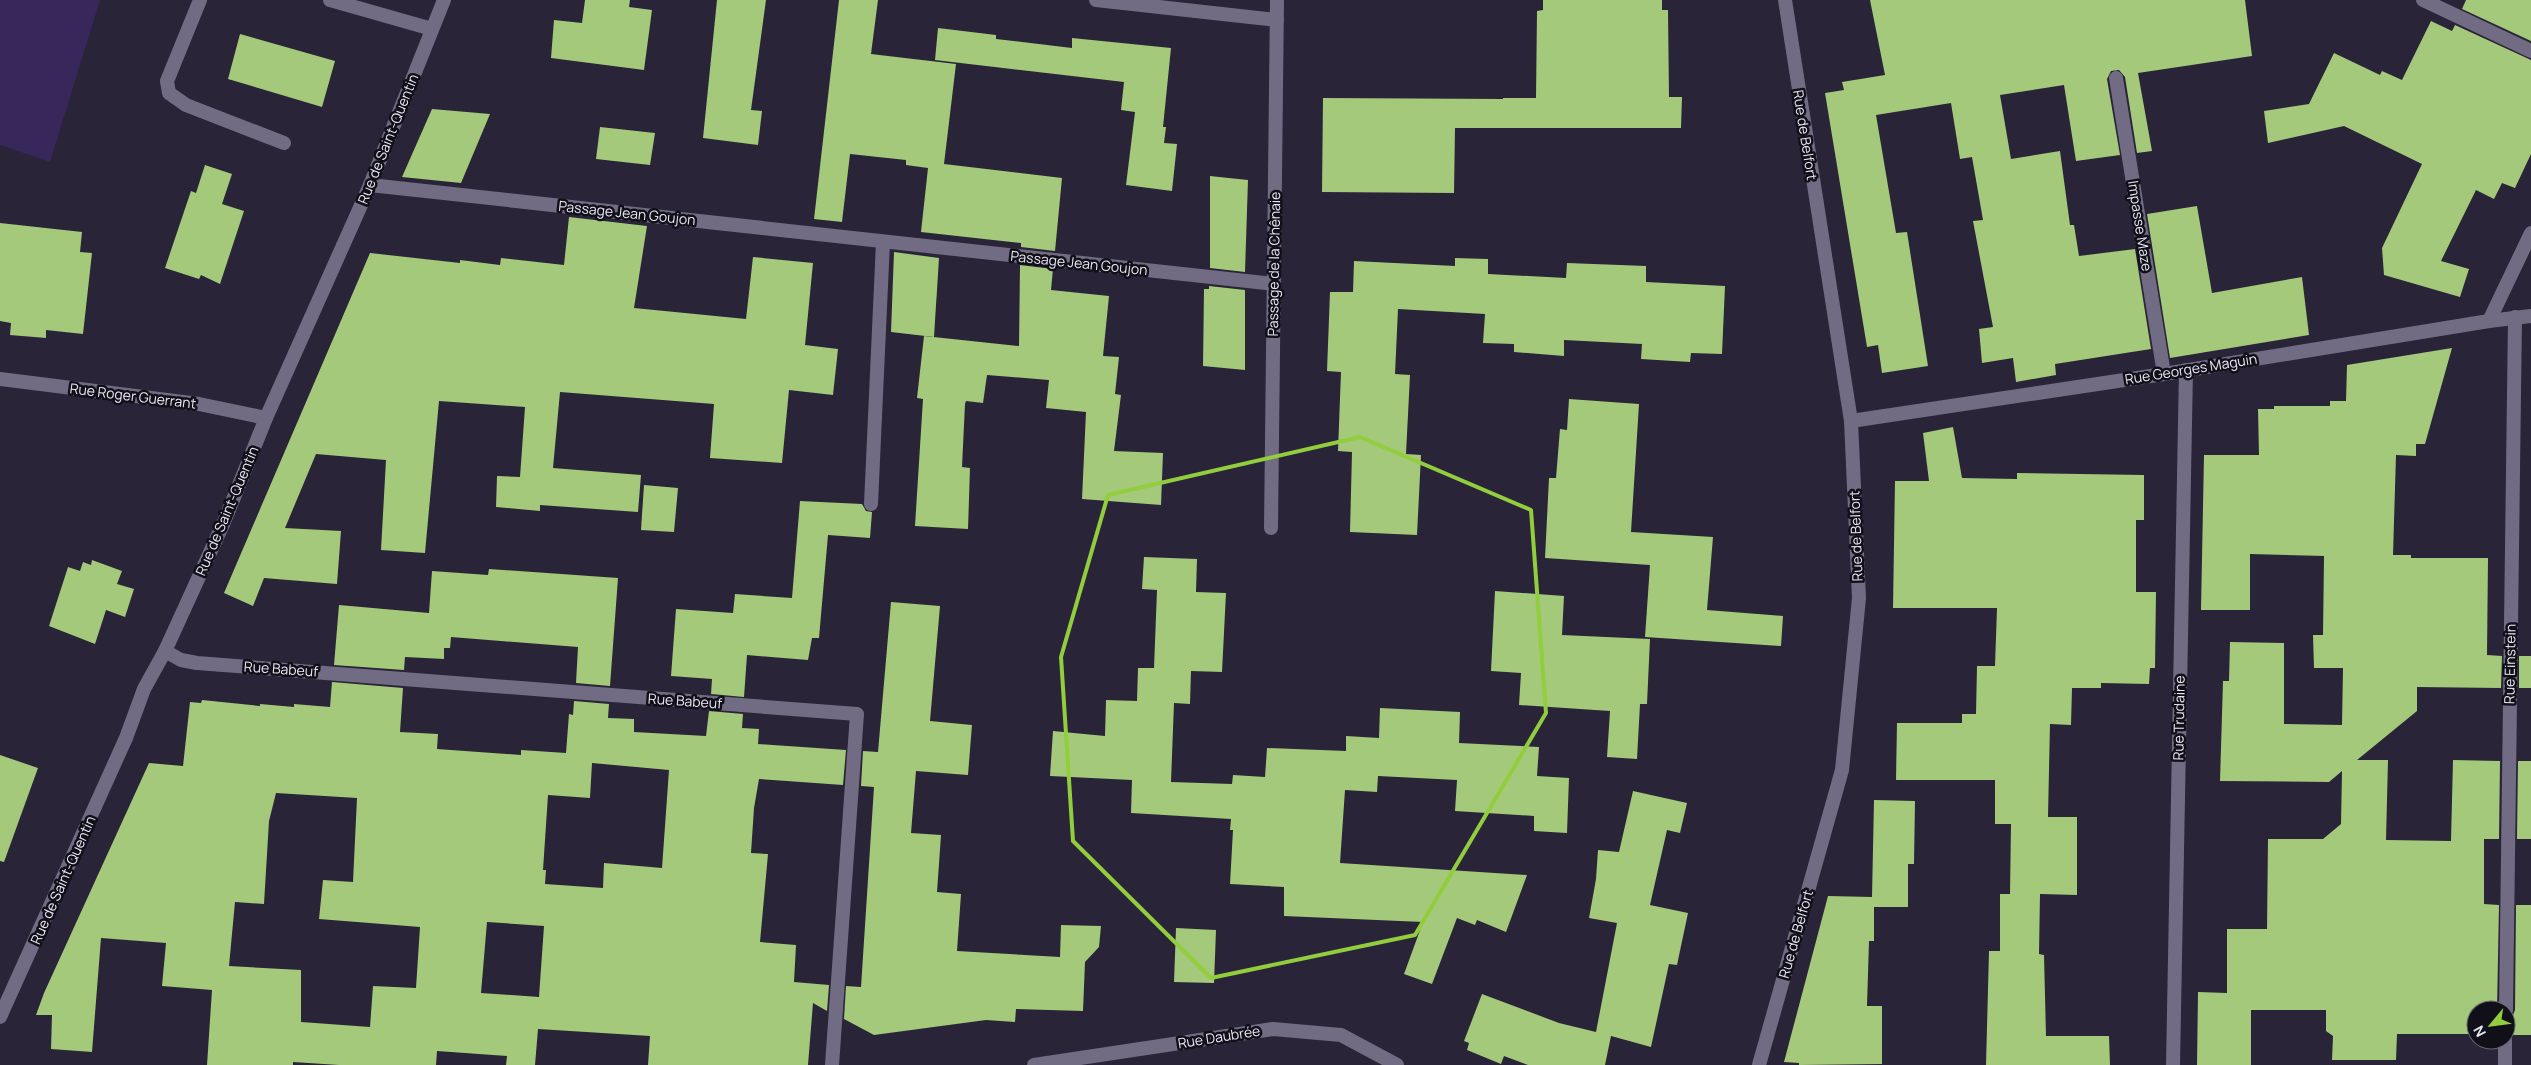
<svg xmlns="http://www.w3.org/2000/svg" width="2531" height="1065" viewBox="0 0 2531 1065" font-family="Manrope,sans-serif">
<rect width="100%" height="100%" fill="#292438"/>
<path fill="#37275a" d="M 0,0 L 100,0 L 50,162 L 0,145 Z"/>
<g fill="#a4c97a" fill-rule="evenodd">
<path d="M 585,0 L 630,0 L 629,7 L 652,10 L 644,70 L 551,58 L 554,20 L 582,23 Z"/>
<path d="M 717,0 L 766,0 L 751,110 L 762,111 L 758,145 L 703,138 Z"/>
<path d="M 839,0 L 878,0 L 871,54 L 956,64 L 944,164 L 1062,178 L 1055,251 L 1021,247 L 1021,243 L 921,232 L 928,168 L 906,165 L 906,160 L 850,154 L 842,222 L 814,219 Z"/>
<path d="M 1543,0 L 1662,0 L 1662,10 L 1668,10 L 1669,97 L 1682,97 L 1681,128 L 1455,128 L 1454,193 L 1322,192 L 1323,98 L 1503,99 L 1503,98 L 1536,98 L 1537,11 L 1543,10 Z"/>
<path d="M 1870,0 L 2245,0 L 2252,56 L 2138,73 L 2152,151 L 2137,153 L 2125,77 L 2119,70 L 2111,71 L 2107,79 L 2120,155 L 2076,161 L 2064,85 L 2000,95 L 2011,159 L 2060,151 L 2070,225 L 2074,225 L 2079,256 L 2135,249 L 2151,349 L 2055,364 L 2056,375 L 2016,382 L 2013,358 L 1982,363 L 1979,329 L 1993,327 L 1973,221 L 1983,220 L 1972,157 L 1960,159 L 1951,103 L 1876,115 L 1896,233 L 1907,232 L 1928,366 L 1882,373 L 1878,345 L 1867,347 L 1825,93 L 1844,90 L 1842,82 L 1885,75 Z"/>
<path d="M 2466,0 L 2531,0 L 2531,41 L 2462,9 Z"/>
<path d="M 2431,21 L 2452,31 L 2455,25 L 2531,60 L 2531,154 L 2515,188 L 2502,183 L 2494,199 L 2476,190 L 2441,261 L 2469,269 L 2460,297 L 2384,275 L 2382,248 L 2422,164 L 2344,126 L 2268,143 L 2264,111 L 2309,104 L 2334,53 L 2380,75 L 2382,71 L 2402,80 Z"/>
<path d="M 938,28 L 996,35 L 996,39 L 1072,48 L 1072,38 L 1171,48 L 1163,127 L 1166,127 L 1164,143 L 1177,144 L 1172,191 L 1126,185 L 1135,112 L 1121,110 L 1124,82 L 935,60 Z"/>
<path d="M 240,34 L 335,61 L 322,107 L 228,79 Z"/>
<path d="M 432,109 L 490,114 L 461,183 L 402,177 Z"/>
<path d="M 600,127 L 655,133 L 650,165 L 596,159 Z"/>
<path d="M 205,165 L 232,174 L 222,204 L 244,211 L 220,284 L 201,275 L 199,279 L 165,268 L 191,191 L 196,193 Z"/>
<path d="M 1210,176 L 1248,180 L 1245,272 L 1210,268 Z"/>
<path d="M 2197,206 L 2212,293 L 2302,277 L 2309,335 L 2170,358 L 2147,214 Z"/>
<path d="M 569,217 L 647,226 L 634,308 L 746,319 L 753,257 L 813,263 L 805,345 L 838,349 L 833,395 L 789,390 L 782,463 L 710,458 L 714,404 L 560,392 L 553,468 L 641,475 L 638,512 L 540,505 L 540,511 L 496,507 L 497,476 L 520,477 L 525,407 L 439,401 L 425,553 L 381,550 L 386,460 L 316,454 L 285,528 L 341,531 L 337,584 L 264,578 L 253,606 L 224,593 L 370,253 L 460,263 L 460,260 L 500,265 L 501,258 L 564,265 Z"/>
<path d="M 0,223 L 82,232 L 80,252 L 92,253 L 83,334 L 46,330 L 46,338 L 10,335 L 11,323 L 0,321 Z"/>
<path d="M 894,252 L 939,258 L 934,337 L 891,332 Z"/>
<path d="M 1455,258 L 1488,259 L 1488,274 L 1566,278 L 1567,263 L 1646,266 L 1646,282 L 1725,286 L 1722,354 L 1691,353 L 1690,362 L 1641,359 L 1642,344 L 1564,340 L 1564,356 L 1514,352 L 1514,344 L 1483,343 L 1485,314 L 1398,309 L 1395,374 L 1410,375 L 1406,454 L 1421,455 L 1417,535 L 1350,532 L 1352,452 L 1338,451 L 1341,372 L 1327,371 L 1330,292 L 1353,292 L 1354,261 L 1455,266 Z"/>
<path d="M 1020,265 L 1053,269 L 1051,290 L 1109,296 L 1103,356 L 1119,357 L 1115,394 L 1121,395 L 1114,451 L 1163,453 L 1161,505 L 1082,499 L 1086,412 L 1046,408 L 1049,380 L 987,375 L 983,403 L 966,401 L 965,404 L 962,467 L 970,468 L 968,529 L 915,526 L 923,399 L 917,398 L 924,336 L 1019,346 Z"/>
<path d="M 1209,286 L 1245,290 L 1245,370 L 1203,366 L 1204,289 L 1209,289 Z"/>
<path d="M 2452,348 L 2425,444 L 2416,444 L 2416,456 L 2396,455 L 2393,555 L 2411,555 L 2411,558 L 2488,558 L 2487,655 L 2502,656 L 2501,688 L 2417,687 L 2417,711 L 2357,760 L 2388,760 L 2386,840 L 2451,841 L 2453,760 L 2500,761 L 2499,839 L 2484,839 L 2484,904 L 2499,905 L 2497,1010 L 2476,1010 L 2476,1034 L 2397,1034 L 2396,1060 L 2332,1060 L 2333,1036 L 2326,1031 L 2326,1010 L 2251,1010 L 2251,1065 L 2197,1065 L 2198,992 L 2227,993 L 2227,929 L 2267,929 L 2268,839 L 2323,839 L 2341,824 L 2342,771 L 2329,782 L 2220,781 L 2223,681 L 2229,681 L 2230,642 L 2284,643 L 2284,724 L 2342,725 L 2343,668 L 2314,668 L 2313,635 L 2323,635 L 2324,556 L 2250,554 L 2250,610 L 2201,610 L 2204,455 L 2259,455 L 2258,409 L 2274,409 L 2274,406 L 2330,406 L 2330,401 L 2346,401 L 2347,365 Z"/>
<path d="M 1569,399 L 1639,404 L 1631,532 L 1713,537 L 1707,610 L 1783,616 L 1781,646 L 1645,637 L 1650,565 L 1545,558 L 1549,478 L 1556,478 L 1560,429 L 1567,430 Z"/>
<path d="M 1953,427 L 1962,478 L 2017,479 L 2017,473 L 2144,475 L 2144,520 L 2136,520 L 2136,592 L 2156,592 L 2155,668 L 2150,668 L 2149,684 L 2101,683 L 2101,688 L 2072,688 L 2071,725 L 2050,724 L 2048,817 L 2077,817 L 2077,895 L 2040,894 L 2039,954 L 2044,955 L 2046,1036 L 2109,1036 L 2110,1065 L 1986,1065 L 1989,951 L 2000,951 L 2000,894 L 2010,894 L 2011,824 L 1995,824 L 1995,780 L 1896,780 L 1897,723 L 1962,723 L 1962,714 L 1976,714 L 1977,666 L 1995,666 L 1997,608 L 1893,608 L 1895,481 L 1929,481 L 1923,433 Z"/>
<path d="M 644,485 L 678,488 L 674,532 L 641,530 Z"/>
<path d="M 800,501 L 862,504 L 866,511 L 872,512 L 870,538 L 828,535 L 819,638 L 812,638 L 808,660 L 747,655 L 744,697 L 711,694 L 712,679 L 671,676 L 676,609 L 733,613 L 735,594 L 792,598 Z"/>
<path d="M 1144,557 L 1197,559 L 1196,592 L 1226,593 L 1222,672 L 1191,671 L 1190,704 L 1174,703 L 1171,782 L 1232,784 L 1233,775 L 1265,777 L 1267,748 L 1346,751 L 1346,736 L 1379,738 L 1380,708 L 1460,712 L 1459,743 L 1539,747 L 1537,776 L 1569,778 L 1567,833 L 1534,831 L 1534,816 L 1455,811 L 1457,780 L 1378,776 L 1377,792 L 1345,790 L 1340,863 L 1527,875 L 1506,932 L 1477,920 L 1475,925 L 1457,918 L 1432,984 L 1404,974 L 1423,922 L 1284,916 L 1284,887 L 1230,884 L 1233,830 L 1230,830 L 1231,819 L 1131,813 L 1132,780 L 1050,776 L 1053,731 L 1105,736 L 1106,700 L 1137,701 L 1138,668 L 1154,668 L 1157,590 L 1142,589 Z"/>
<path d="M 92,560 L 122,571 L 117,584 L 134,589 L 125,617 L 106,610 L 95,644 L 49,626 L 68,567 L 80,571 L 83,562 L 91,565 Z"/>
<path d="M 489,569 L 618,578 L 610,686 L 576,683 L 578,647 L 451,637 L 450,648 L 444,648 L 444,659 L 405,657 L 404,670 L 334,665 L 339,605 L 429,613 L 432,571 L 488,575 Z"/>
<path d="M 1495,591 L 1564,596 L 1562,635 L 1650,639 L 1647,704 L 1640,704 L 1637,759 L 1607,757 L 1610,711 L 1519,705 L 1521,673 L 1491,671 Z"/>
<path d="M 891,602 L 940,606 L 930,721 L 972,725 L 968,775 L 916,771 L 911,833 L 941,835 L 937,892 L 961,894 L 957,951 L 1060,957 L 1061,925 L 1101,926 L 1099,947 L 1085,962 L 1083,1011 L 1016,1009 L 1015,1022 L 986,1020 L 874,1035 L 844,1019 L 846,986 L 861,987 L 874,787 L 861,786 L 863,751 L 878,752 Z"/>
<rect x="2519" y="656" width="12" height="32"/>
<path d="M 332,682 L 403,688 L 400,732 L 438,734 L 437,749 L 521,755 L 521,750 L 566,753 L 569,714 L 573,715 L 574,701 L 609,704 L 608,718 L 634,719 L 634,732 L 706,736 L 709,711 L 743,714 L 742,728 L 759,729 L 758,744 L 846,750 L 843,785 L 759,779 L 754,808 L 751,853 L 768,854 L 760,942 L 796,945 L 794,982 L 829,985 L 827,1011 L 813,1003 L 808,1065 L 648,1065 L 650,1036 L 538,1029 L 535,1065 L 506,1065 L 507,1056 L 437,1051 L 436,1065 L 339,1065 L 293,1062 L 293,1065 L 207,1065 L 212,990 L 162,986 L 166,943 L 101,938 L 92,1052 L 51,1049 L 52,1015 L 36,1015 L 44,993 L 149,763 L 183,766 L 190,702 L 201,703 L 202,700 L 260,706 L 260,704 L 294,707 L 294,704 L 330,707 ZM 592,763 L 669,770 L 662,868 L 604,863 L 603,888 L 545,884 L 546,870 L 543,870 L 548,795 L 590,798 ZM 276,793 L 357,798 L 353,882 L 323,880 L 319,919 L 420,927 L 416,988 L 373,986 L 370,1027 L 301,1022 L 301,970 L 229,966 L 235,902 L 264,904 L 269,821 ZM 487,922 L 544,926 L 539,997 L 481,993 Z"/>
<path d="M 0,755 L 38,768 L 4,862 L 0,861 Z"/>
<path d="M 2518,761 L 2531,761 L 2531,839 L 2517,839 Z"/>
<path d="M 1633,791 L 1687,803 L 1680,833 L 1667,830 L 1650,905 L 1688,913 L 1677,965 L 1669,964 L 1651,1047 L 1611,1036 L 1605,1065 L 1528,1065 L 1504,1056 L 1501,1064 L 1467,1050 L 1469,1043 L 1464,1041 L 1482,994 L 1559,1023 L 1596,1032 L 1617,923 L 1589,918 L 1596,879 L 1598,850 L 1619,852 Z"/>
<path d="M 1874,800 L 1915,801 L 1914,864 L 1908,864 L 1908,907 L 1874,907 L 1874,941 L 1869,941 L 1867,1006 L 1882,1006 L 1882,1064 L 1799,1065 L 1799,1063 L 1784,1062 L 1828,896 L 1872,897 Z"/>
<path d="M 2516,905 L 2531,905 L 2531,1035 L 2512,1035 L 2506,1031 L 2506,1019 L 2513,1015 L 2515,1010 Z"/>
<path d="M 1176,928 L 1216,930 L 1214,983 L 1174,982 Z"/>
</g>
<g fill="none" stroke-linecap="round" stroke-linejoin="round">
<g stroke="#716c83" stroke-width="14">
<path d="M 200,0 L 167,81 L 169,93 L 186,105 L 284,143"/>
<path d="M 1096,0 L 1277,20"/>
<path d="M 2116,78 L 2164,374"/>
<path d="M 370,185 L 1274,284"/>
<path d="M 871,504 L 883,242"/>
</g>
<g stroke="#716c83" stroke-width="14">
<path d="M 330,0 L 432,29"/>
<path d="M 2423,0 L 2531,51"/>
<path d="M 2489,321 L 2531,233"/>
<path d="M 0,379 L 199,404 L 266,418"/>
<path d="M 1851,421 L 2164,374 L 2489,321 L 2531,316"/>
<path d="M 1271,528 L 1277,0"/>
<path d="M 165,651 L 181,660 L 197,663 L 857,714 L 832,1065"/>
<path d="M 2506,1010 L 2515,317"/>
<path d="M 0,1017 L 126,738 L 144,689 L 165,651 L 224,522 L 266,418 L 370,185 L 444,0"/>
<path d="M 1034,1065 L 1273,1029 L 1341,1035 L 1397,1065"/>
<path d="M 1759,1065 L 1842,770 L 1859,598 L 1851,421 L 1785,0"/>
<path d="M 2173,1065 L 2186,370"/>
<path d="M 2505,1065 L 2505,1040"/>
</g>
</g>
<path fill="none" stroke="#92cd3e" stroke-width="4" stroke-linejoin="round" d="M 1360,437 L 1531,510 L 1546,713 L 1415,935 L 1211,978 L 1073,841 L 1061,657 L 1108,495 Z"/>
<g text-anchor="middle" stroke-width="5" stroke-linejoin="round" paint-order="stroke">
<g font-size="14" fill="#eae7f5" stroke="#110f18">
<text transform="translate(1805 135) rotate(81)" y="5">Rue de Belfort</text>
<text transform="translate(388 139) rotate(-68)" y="5">Rue de Saint-Quentin</text>
<text transform="translate(627 213) rotate(6)" y="5">Passage Jean Goujon</text>
<text transform="translate(2140 226) rotate(81)" y="5">Impasse Maze</text>
<text transform="translate(1079 263) rotate(6)" y="5">Passage Jean Goujon</text>
<text transform="translate(1274 264) rotate(-89)" y="5">Passage de la Chênaie</text>
<text transform="translate(2191 369) rotate(-9)" y="5">Rue Georges Maguin</text>
<text transform="translate(133 396) rotate(7)" y="5">Rue Roger Guerrant</text>
<text transform="translate(227 511) rotate(-67)" y="5">Rue de Saint-Quentin</text>
<text transform="translate(1856 536) rotate(-92)" y="5">Rue de Belfort</text>
<text transform="translate(2510 664) rotate(-89)" y="5">Rue Einstein</text>
<text transform="translate(281 669) rotate(4)" y="5">Rue Babeuf</text>
<text transform="translate(685 701) rotate(4)" y="5">Rue Babeuf</text>
<text transform="translate(2179 718) rotate(-89)" y="5">Rue Trudaine</text>
<text transform="translate(63 880) rotate(-66)" y="5">Rue de Saint-Quentin</text>
<text transform="translate(1796 934) rotate(-74)" y="5">Rue de Belfort</text>
<text transform="translate(1219 1037) rotate(-9)" y="5">Rue Daubrée</text>
</g>
</g>
<g transform="translate(2491 1025) rotate(241)"><circle r="24" fill="#110f18" stroke="#686570"/>
<path d="M0-4L9 19L0 12L-9 19Z" fill="#92cd3e"/>
<text y="-8" font-size="14" font-weight="bold" text-anchor="middle" fill="#eae7f5">N</text>
</g>
</svg>
